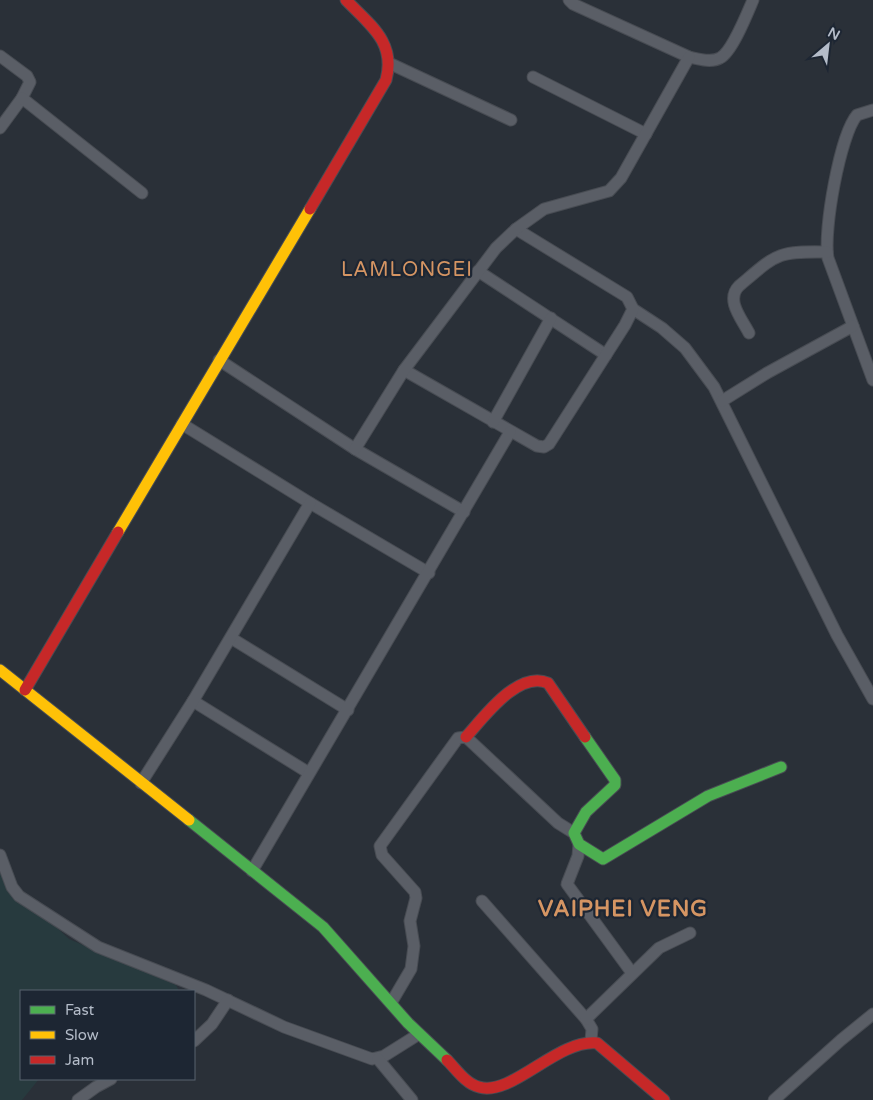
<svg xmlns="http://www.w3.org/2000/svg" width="873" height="1100" viewBox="0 0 873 1100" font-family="'Varela Round',sans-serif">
<rect width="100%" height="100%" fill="#2a3038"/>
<path fill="#273a3e" d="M 0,864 L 19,892 L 69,939 L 176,985 L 179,991 L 21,991 L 21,1079 L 39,1079 L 22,1100 L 0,1100 Z"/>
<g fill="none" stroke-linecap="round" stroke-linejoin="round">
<g stroke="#484c53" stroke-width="13">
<g id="street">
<path d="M 569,0 L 573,4 L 689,57 C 698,59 711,63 720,58 C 732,52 747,14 753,0"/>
<path d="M 0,56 L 27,76 L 30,82 L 22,98 L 0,128"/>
<path d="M 391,64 L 511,120"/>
<path d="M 533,77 L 646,134"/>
<path d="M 22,98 L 142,193"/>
<path d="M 873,110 L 857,115 C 840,135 823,231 828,258 L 873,380"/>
<path d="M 478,271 L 606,355"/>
<path d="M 633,309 L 662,328 L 685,348 L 714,387 L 837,635 L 873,699"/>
<path d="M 749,333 C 742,319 725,300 739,286 C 777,254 776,251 827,252"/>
<path d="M 219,360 L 355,449 L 464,512"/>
<path d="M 404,370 L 537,446 L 544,447 L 549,444 L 625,325 L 633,309 L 627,297 L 516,229"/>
<path d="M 722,401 L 767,373 L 853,326"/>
<path d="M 493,422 L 551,318"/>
<path d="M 182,424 L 310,503 L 429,573"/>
<path d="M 355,449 L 404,370 L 496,248 L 516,229 L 544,209 L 609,191 L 621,178 L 689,57"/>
<path d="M 231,638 L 348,710"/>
<path d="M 193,701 L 309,773"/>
<path d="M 141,783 L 193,701 L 310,503"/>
<path d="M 579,844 L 578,856 L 567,884 L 632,973"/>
<path d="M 0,855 L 12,887 L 19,896 L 98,947 L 206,990 L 284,1027 L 372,1059 L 384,1056 L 419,1034"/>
<path d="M 252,871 L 510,432"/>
<path d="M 482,901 L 586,1019 L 592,1029 L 591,1040"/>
<path d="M 391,1003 L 411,969 L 414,946 L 410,921 L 416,898 L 415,892 L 382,855 L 380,846 L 458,738 L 466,737 L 558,823 L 574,833"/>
<path d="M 586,1019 L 659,948 L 690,933"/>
<path d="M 194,1041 L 212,1024 L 228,1000"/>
<path d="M 378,1059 L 412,1100"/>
<path d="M 78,1100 L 96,1087 L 111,1079"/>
<path d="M 774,1100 L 841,1040 L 873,1014"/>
</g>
</g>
<g stroke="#484c53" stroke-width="13">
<g id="fast">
<path d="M 585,737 L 615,780 L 615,785 L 586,812 L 574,833 L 579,844 L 603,859 L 708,796 L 781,767"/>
<path d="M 189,820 L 323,927 L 408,1023 L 447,1060"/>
</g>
</g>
<g stroke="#484c53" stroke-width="13">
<g id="slow">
<path d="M 118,532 L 310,209"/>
<path d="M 0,670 L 189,820"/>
</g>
</g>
<g stroke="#484c53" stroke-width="13">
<g id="jam">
<path d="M 310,209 L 386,80 C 396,42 370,25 346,0"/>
<path d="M 25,690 L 118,532"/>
<path d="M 466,737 C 484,717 518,670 548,683 L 585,737"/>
<path d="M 447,1060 C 456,1069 466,1084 479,1087 C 512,1097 557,1039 597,1043 L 664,1100"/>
</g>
</g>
<use href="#street" stroke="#5a5e66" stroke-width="11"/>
<use href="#fast" stroke="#4caf50" stroke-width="11"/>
<use href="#slow" stroke="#ffc107" stroke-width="11"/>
<use href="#jam" stroke="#c62828" stroke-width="11"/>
</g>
<g text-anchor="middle" stroke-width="4.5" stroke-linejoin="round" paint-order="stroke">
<g font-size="20" letter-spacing="1" fill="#d59563" stroke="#1d2633">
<text x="407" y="276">LAMLONGEI</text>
</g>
<g font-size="22" font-weight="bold" letter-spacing="1" fill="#d59563" stroke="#1d2633">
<text x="623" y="916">VAIPHEI VENG</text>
</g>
</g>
<rect x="20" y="990" width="175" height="90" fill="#1d2633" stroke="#59626f"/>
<rect x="30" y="1006" width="25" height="8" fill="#4caf50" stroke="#59626f"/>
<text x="65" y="1015" font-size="15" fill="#b4bcc9">Fast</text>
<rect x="30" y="1031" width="25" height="8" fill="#ffc107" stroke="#59626f"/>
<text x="65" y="1040" font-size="15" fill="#b4bcc9">Slow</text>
<rect x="30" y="1056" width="25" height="8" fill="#c62828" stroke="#59626f"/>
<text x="65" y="1065" font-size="15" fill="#b4bcc9">Jam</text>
<g transform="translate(828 45) rotate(28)" stroke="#1d2633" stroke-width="4" paint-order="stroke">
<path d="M0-4L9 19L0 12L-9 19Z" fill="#b4bcc9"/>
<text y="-8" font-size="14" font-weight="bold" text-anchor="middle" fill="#b4bcc9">N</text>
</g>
</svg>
